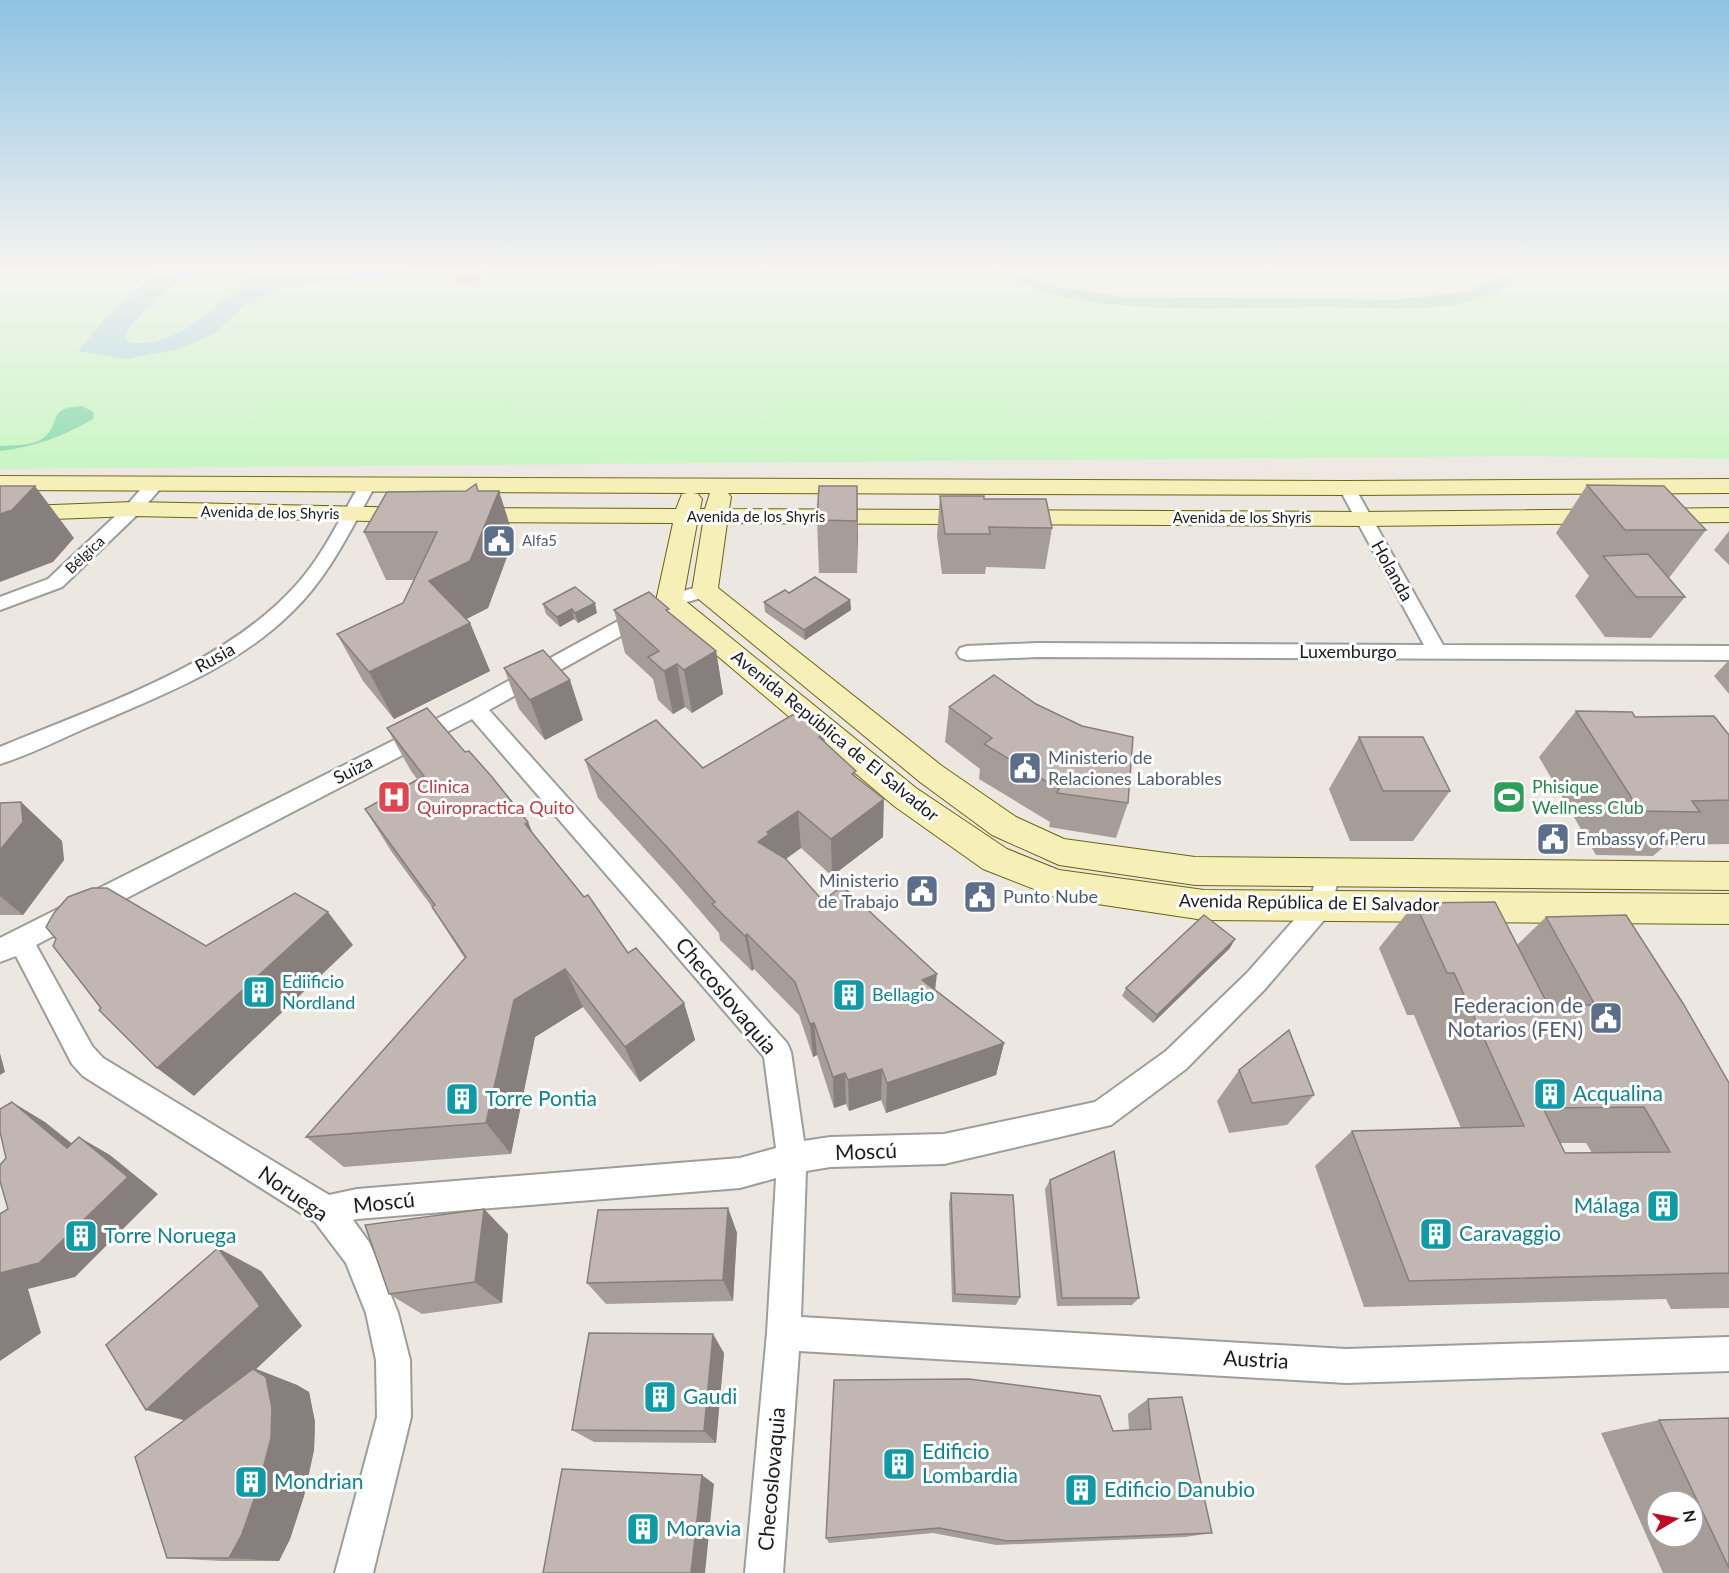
<svg xmlns="http://www.w3.org/2000/svg" width="1729" height="1573" viewBox="0 0 1729 1573" font-family="Lato,sans-serif">
<rect width="100%" height="100%" fill="#ede7e2"/>
<path fill="#c4f6bf" d="M 0,271 L 1729,271 L 1729,459 L 1521,456 L 0,469 Z"/>
<g fill="#83d9a9">
<path d="M 994,271 L 1016,271 L 1054,286 L 1122,297 L 1397,300 L 1458,293 L 1479,287 L 1498,271 L 1520,271 C 1509,291 1483,298 1462,303 C 1418,312 1370,307 1325,307 C 1244,307 1160,313 1080,300 C 1050,295 1021,285 994,271 Z"/>
<path d="M 82,406 L 94,412 L 93,419 C 62,437 35,447 0,451 L 0,446 C 13,445 31,446 42,439 C 64,423 44,408 82,406 Z"/>
</g>
<path fill="#a4d6d9" fill-rule="evenodd" d="M 153,271 L 411,271 L 377,278 L 285,286 L 242,308 L 214,334 L 179,349 L 126,359 L 78,351 L 105,319 L 146,282 ZM 207,272 L 230,272 L 243,278 L 242,287 C 204,311 181,346 130,343 L 124,336 C 134,319 167,287 185,277 C 191,274 200,273 207,272 Z"/>
<g fill="none" stroke-linecap="round" stroke-linejoin="round">
<g stroke="#a4d6d9" stroke-width="4.5">
<path d="M 663,271 L 661,275 L 664,277 L 669,271"/>
<path d="M 673,271 L 674,275 L 679,274"/>
</g>
<g stroke="#9d9d9d" stroke-width="4">
<g id="street">
<path d="M 368,479 L 376,484 C 351,529 329,577 291,613 C 236,667 162,695 93,725 C 62,738 32,754 0,764 L 0,747 C 98,706 226,665 297,584 C 323,555 340,518 360,484 Z"/>
<path d="M 154,480 L 160,481 L 162,485 L 160,489 L 139,513 L 62,587 L 0,610 L 0,597 L 48,579 L 127,505 L 148,481 Z"/>
<path d="M 1347,483 L 1355,488 L 1443,645 L 1729,646 L 1729,660 L 1037,657 L 967,660 L 960,658 L 957,653 L 960,648 L 967,646 L 1037,643 L 1424,645 L 1339,488 Z"/>
<path d="M 705,585 L 714,591 L 712,595 L 676,605 L 489,710 L 787,1043 L 791,1052 L 804,1141 L 830,1137 L 944,1134 L 1095,1102 L 1166,1051 L 1247,973 L 1310,902 L 1319,865 L 1328,862 L 1337,865 L 1340,872 L 1330,913 L 1265,989 L 1186,1069 L 1111,1125 L 944,1164 L 830,1167 L 806,1171 L 801,1317 L 1346,1349 L 1729,1337 L 1729,1371 L 1346,1383 L 799,1351 L 783,1573 L 745,1573 L 767,1333 L 776,1178 L 740,1188 L 357,1219 L 353,1220 L 369,1242 L 374,1253 L 398,1313 L 410,1360 L 411,1417 L 373,1573 L 335,1573 L 377,1417 L 376,1360 L 366,1313 L 346,1263 L 315,1222 L 83,1076 L 72,1064 L 16,956 L 0,962 L 0,938 L 468,703 L 662,597 ZM 472,719 L 764,1057 L 776,1148 L 740,1158 L 357,1189 L 329,1195 L 103,1058 L 92,1046 L 36,945 Z"/>
</g>
</g>
<g stroke="#6c660a" stroke-width="2">
<g id="secondary">
<path d="M 0,476 L 1347,481 L 1729,479 L 1729,493 L 1347,495 L 728,493 L 731,497 L 729,509 L 1363,512 L 1729,508 L 1729,522 L 1363,526 L 727,523 L 718,588 L 942,766 L 1016,817 L 1064,839 L 1195,857 L 1729,862 L 1729,890 L 1195,885 L 1059,865 L 992,835 L 920,782 L 696,597 L 692,591 L 703,523 L 697,523 L 683,599 L 916,788 L 1007,849 L 1059,870 L 1204,890 L 1729,894 L 1729,924 L 1204,920 L 1057,898 L 983,869 L 894,806 L 660,607 L 656,601 L 673,523 L 464,522 L 455,520 L 452,515 L 455,510 L 464,508 L 676,509 L 682,494 L 688,493 L 0,490 ZM 693,493 L 710,493 L 705,509 L 700,509 L 702,499 L 698,494 Z"/>
<path d="M 133,502 L 417,508 L 426,510 L 429,515 L 426,520 L 417,522 L 133,516 L 0,521 L 0,507 Z"/>
</g>
</g>
<use href="#street" fill="#fff" fill-rule="evenodd"/>
<use href="#secondary" fill="#f6efb7" fill-rule="evenodd"/>
</g>
<g fill="#a69d99" fill-rule="evenodd">
<path d="M 457,271 L 483,271 L 477,282 L 455,282 L 454,277 Z"/>
<path d="M 1587,485 L 1706,530 L 1669,578 L 1685,597 L 1651,638 L 1605,637 L 1575,596 L 1589,576 L 1556,533 Z"/>
<path d="M 857,486 L 857,573 L 819,573 L 817,520 Z"/>
<path d="M 478,491 L 514,538 L 488,608 L 466,619 L 470,623 L 490,671 L 394,719 L 363,681 L 337,634 L 403,603 L 414,580 L 386,580 L 364,532 Z"/>
<path d="M 940,496 L 984,499 L 1052,528 L 1045,569 L 986,567 L 985,574 L 942,574 L 937,536 Z"/>
<path d="M 1729,531 L 1729,565 L 1714,550 Z"/>
<path d="M 850,600 L 851,610 L 805,640 L 765,612 L 764,602 Z"/>
<path d="M 543,604 L 597,613 L 578,623 L 574,619 L 560,627 L 546,614 Z"/>
<path d="M 614,610 L 670,614 L 716,651 L 723,694 L 692,713 L 685,707 L 673,714 L 658,700 L 653,679 L 625,653 Z"/>
<path d="M 1729,660 L 1729,694 L 1714,676 Z"/>
<path d="M 504,668 L 583,720 L 545,740 L 519,709 Z"/>
<path d="M 949,707 L 1128,803 L 1116,838 L 1049,827 L 1050,822 L 979,779 L 980,769 L 945,742 Z"/>
<path d="M 1576,711 L 1635,717 L 1729,735 L 1729,844 L 1666,845 L 1653,856 L 1596,855 L 1539,757 Z"/>
<path d="M 387,728 L 533,833 L 628,953 L 684,1003 L 695,1040 L 640,1082 L 583,1007 L 535,1037 L 511,1154 L 344,1167 L 306,1137 L 465,959 L 432,907 L 391,851 L 365,809 L 417,779 L 411,771 Z"/>
<path d="M 824,733 L 825,742 L 856,776 L 883,837 L 832,876 L 801,848 L 786,859 L 823,901 L 1004,1043 L 996,1075 L 886,1113 L 881,1100 L 849,1111 L 846,1104 L 834,1108 L 817,1055 L 813,1057 L 799,1015 L 754,969 L 752,971 L 720,940 L 719,933 L 676,883 L 598,798 L 585,760 L 703,768 Z"/>
<path d="M 1359,737 L 1450,791 L 1413,841 L 1350,841 L 1329,789 Z"/>
<path d="M 21,802 L 62,841 L 64,860 L 23,915 L 0,915 L 0,803 Z"/>
<path d="M 1415,903 L 1517,945 L 1546,917 L 1729,1083 L 1729,1308 L 1671,1309 L 1666,1299 L 1364,1307 L 1315,1166 L 1352,1131 L 1461,1128 L 1414,1015 L 1407,1015 L 1379,948 ZM 1560,1143 L 1586,1143 L 1592,1153 L 1565,1153 Z"/>
<path d="M 1230,948 L 1153,1023 L 1122,996 L 1126,988 Z"/>
<path d="M 1239,1070 L 1314,1095 L 1287,1125 L 1229,1133 L 1217,1101 Z"/>
<path d="M 1050,1180 L 1139,1298 L 1132,1305 L 1057,1306 L 1045,1189 Z"/>
<path d="M 951,1193 L 1020,1297 L 1016,1305 L 952,1302 L 949,1203 Z"/>
<path d="M 728,1208 L 737,1233 L 733,1301 L 606,1304 L 587,1283 Z"/>
<path d="M 484,1209 L 508,1234 L 502,1303 L 422,1314 L 389,1294 Z"/>
<path d="M 261,1271 L 302,1326 L 256,1369 L 297,1385 L 309,1392 L 315,1422 L 314,1450 L 304,1496 L 290,1539 L 279,1561 L 221,1561 L 167,1558 L 184,1420 Z"/>
<path d="M 724,1353 L 716,1443 L 594,1442 L 572,1430 Z"/>
<path d="M 1148,1399 L 1212,1533 L 1185,1537 L 996,1545 L 933,1533 L 829,1543 L 826,1538 L 1113,1431 L 1129,1430 L 1128,1414 Z"/>
<path d="M 1729,1418 L 1729,1573 L 1663,1573 L 1601,1433 L 1659,1420 ZM 1657,1501 L 1693,1501 L 1693,1537 L 1657,1537 Z"/>
</g>
<g fill="#877f7d">
<path d="M 479,271 L 483,271 L 477,282 L 475,277 Z"/>
<path d="M 35,486 L 74,538 L 53,562 L 0,582 L 0,514 Z"/>
<path d="M 857,486 L 858,538 L 857,573 Z"/>
<path d="M 499,491 L 514,538 L 488,608 L 449,628 L 429,581 L 488,518 Z"/>
<path d="M 850,600 L 851,610 L 805,640 L 804,630 Z"/>
<path d="M 595,603 L 597,613 L 578,623 L 575,613 Z"/>
<path d="M 572,609 L 574,619 L 560,627 L 557,617 Z"/>
<path d="M 470,623 L 490,671 L 394,719 L 369,672 Z"/>
<path d="M 716,651 L 723,694 L 692,713 L 684,670 Z"/>
<path d="M 677,664 L 685,707 L 673,714 L 664,671 Z"/>
<path d="M 570,680 L 583,720 L 545,740 L 530,700 Z"/>
<path d="M 824,733 L 826,772 L 819,737 Z"/>
<path d="M 884,799 L 883,837 L 832,876 L 831,839 Z"/>
<path d="M 21,802 L 62,841 L 64,860 L 23,915 L 0,896 L 0,850 Z"/>
<path d="M 798,811 L 801,848 L 774,867 L 758,842 L 767,832 Z"/>
<path d="M 528,822 L 546,864 L 525,824 Z"/>
<path d="M 328,912 L 353,945 L 194,1096 L 157,1068 Z"/>
<path d="M 747,934 L 754,969 L 752,971 L 745,936 Z"/>
<path d="M 1235,939 L 1230,948 L 1153,1023 L 1157,1015 Z"/>
<path d="M 565,969 L 583,1007 L 535,1037 L 511,1154 L 486,1123 L 514,1000 Z"/>
<path d="M 937,974 L 933,1007 L 922,980 Z"/>
<path d="M 684,1003 L 695,1040 L 640,1082 L 625,1047 Z"/>
<path d="M 814,1023 L 817,1055 L 813,1057 L 810,1024 Z"/>
<path d="M 1004,1043 L 996,1075 L 886,1113 L 887,1083 Z"/>
<path d="M 0,1053 L 5,1072 L 0,1075 Z"/>
<path d="M 882,1069 L 881,1100 L 849,1111 L 848,1080 Z"/>
<path d="M 845,1073 L 846,1104 L 834,1108 L 833,1077 Z"/>
<path d="M 12,1102 L 45,1122 L 100,1166 L 67,1148 Z"/>
<path d="M 79,1137 L 110,1155 L 158,1194 L 75,1277 L 28,1289 L 41,1333 L 0,1361 L 0,1273 Z"/>
<path d="M 728,1208 L 737,1233 L 733,1301 L 723,1280 Z"/>
<path d="M 484,1209 L 508,1234 L 502,1303 L 475,1282 Z"/>
<path d="M 218,1248 L 261,1271 L 302,1326 L 256,1369 L 297,1385 L 309,1392 L 315,1422 L 314,1450 L 304,1496 L 290,1539 L 279,1561 L 229,1558 L 198,1424 L 146,1410 Z"/>
<path d="M 713,1334 L 724,1353 L 716,1443 L 704,1431 Z"/>
<path d="M 702,1475 L 714,1484 L 705,1573 L 691,1573 Z"/>
</g>
<g fill="#c1b6b2" stroke="#877f7d" stroke-width="1.5" fill-rule="evenodd">
<path d="M 457,271 L 479,271 L 475,277 L 454,277 Z"/>
<path d="M 476,484 L 478,491 L 499,491 L 470,561 L 429,581 L 470,623 L 369,672 L 337,634 L 403,603 L 437,532 L 364,532 L 387,492 L 466,491 Z"/>
<path d="M 1587,485 L 1664,486 L 1706,530 L 1625,530 Z"/>
<path d="M 0,486 L 35,486 L 12,510 L 0,514 Z"/>
<path d="M 819,486 L 857,486 L 857,521 L 817,520 Z"/>
<path d="M 940,496 L 984,496 L 984,499 L 1046,499 L 1052,528 L 989,527 L 990,534 L 945,534 Z"/>
<path d="M 1648,554 L 1685,597 L 1636,597 L 1603,556 Z"/>
<path d="M 815,577 L 850,600 L 804,630 L 764,602 L 785,590 L 789,593 Z"/>
<path d="M 575,587 L 595,603 L 575,613 L 572,609 L 557,617 L 543,604 Z"/>
<path d="M 649,592 L 669,609 L 666,610 L 716,651 L 684,670 L 677,664 L 664,671 L 648,657 L 659,651 L 614,610 Z"/>
<path d="M 543,650 L 570,680 L 530,700 L 504,668 Z"/>
<path d="M 994,675 L 1036,704 L 1082,726 L 1133,737 L 1128,803 L 1057,793 L 1059,789 L 984,744 L 992,738 L 949,707 Z"/>
<path d="M 427,708 L 465,752 L 469,751 L 492,777 L 528,822 L 525,824 L 584,897 L 588,895 L 628,953 L 636,948 L 684,1003 L 625,1047 L 565,969 L 514,1000 L 486,1123 L 306,1137 L 466,957 L 432,907 L 435,905 L 365,809 L 424,776 L 387,728 Z"/>
<path d="M 799,711 L 824,733 L 819,737 L 856,771 L 852,774 L 884,799 L 831,839 L 798,811 L 767,832 L 769,834 L 758,842 L 786,859 L 823,901 L 842,886 L 937,974 L 922,980 L 1004,1043 L 887,1083 L 882,1069 L 848,1080 L 845,1073 L 833,1077 L 814,1023 L 810,1024 L 795,982 L 747,934 L 745,936 L 712,904 L 715,902 L 666,846 L 585,760 L 656,720 L 703,768 Z"/>
<path d="M 1576,711 L 1632,712 L 1635,717 L 1714,716 L 1729,735 L 1729,800 L 1692,801 L 1700,812 L 1640,811 Z"/>
<path d="M 1359,737 L 1423,737 L 1450,791 L 1383,791 Z"/>
<path d="M 21,802 L 23,822 L 0,850 L 0,803 Z"/>
<path d="M 92,888 L 107,888 L 206,946 L 295,893 L 328,912 L 157,1068 L 99,1010 L 101,1008 L 53,946 L 56,939 L 46,927 L 54,913 L 68,897 Z"/>
<path d="M 1495,902 L 1548,1005 L 1595,1005 L 1546,917 L 1626,915 L 1684,1005 L 1729,1083 L 1729,1273 L 1409,1281 L 1352,1131 L 1524,1126 L 1454,973 L 1447,973 L 1415,903 ZM 1644,1107 L 1670,1152 L 1565,1153 L 1543,1108 Z"/>
<path d="M 1204,915 L 1235,939 L 1157,1015 L 1126,988 Z"/>
<path d="M 1289,1030 L 1314,1095 L 1252,1103 L 1239,1070 Z"/>
<path d="M 12,1102 L 67,1148 L 79,1137 L 128,1177 L 39,1263 L 0,1273 L 0,1214 L 8,1209 L 0,1181 L 0,1165 L 6,1158 L 0,1132 L 0,1109 Z"/>
<path d="M 1114,1151 L 1139,1298 L 1062,1298 L 1050,1180 Z"/>
<path d="M 951,1193 L 1013,1195 L 1020,1297 L 955,1294 Z"/>
<path d="M 728,1208 L 723,1280 L 587,1283 L 598,1210 Z"/>
<path d="M 484,1209 L 475,1282 L 389,1294 L 365,1225 Z"/>
<path d="M 218,1248 L 260,1306 L 146,1410 L 106,1345 Z"/>
<path d="M 0,1312 L 2,1321 L 0,1322 Z"/>
<path d="M 589,1333 L 713,1334 L 704,1431 L 572,1430 Z"/>
<path d="M 253,1369 L 266,1377 L 272,1408 L 271,1438 L 258,1488 L 242,1534 L 229,1558 L 167,1558 L 135,1457 Z"/>
<path d="M 969,1379 L 1100,1396 L 1113,1431 L 1151,1429 L 1148,1399 L 1182,1397 L 1212,1533 L 1007,1541 L 939,1528 L 826,1538 L 834,1380 Z"/>
<path d="M 1729,1418 L 1729,1568 L 1659,1420 Z"/>
<path d="M 562,1469 L 702,1475 L 691,1573 L 543,1573 Z"/>
</g>
<linearGradient id="sky" x2="0" y2="1"><stop stop-color="#8dc2e2"/><stop offset="0.55" stop-color="#f7f4f2"/><stop offset="1" stop-color="#f7f4f2" stop-opacity="0"/></linearGradient>
<rect width="1729" height="491" fill="url(#sky)"/>
<defs>
<g id="civic-square" transform="scale(1.725)"><rect x="-9" y="-9" width="18" height="18" rx="4" fill="#5c6f8a" stroke="#fff"/><path d="M-.6-6.5H3V-4.5H.6V-3L4-1V1h2V6H-6V1h2V-1L-.6-3ZM-1.2 2.5V6h2.4V2.5Z" fill="#fff"/></g>
<g id="hospital-square" transform="scale(1.725)"><rect x="-9" y="-9" width="18" height="18" rx="4" fill="#e0444e" stroke="#fff"/><path d="M-5-5h3v3.5h4V-5h3V5h-3V1.5h-4V5h-3Z" fill="#fff"/></g>
<g id="stadium-square" transform="scale(1.725)"><rect x="-9" y="-9" width="18" height="18" rx="4" fill="#2e9e5b" stroke="#fff"/><path d="M0-5a6.5 5 0 1 0 0 10a6.5 5 0 1 0 0-10ZM-3.5-1.8h7v3.6h-7Z" fill="#fff"/></g>
<g id="building-square" transform="scale(1.725)"><rect x="-9" y="-9" width="18" height="18" rx="4" fill="#0f9aa8" stroke="#fff"/><path d="M-4-6H4V6H1V3H-1V6H-4ZM-2.5-4.3h1.7v1.8h-1.7ZM.8-4.3h1.7v1.8H.8ZM-2.5-1h1.7V.8h-1.7ZM.8-1h1.7V.8H.8Z" fill="#fff"/></g>
</defs>
<g fill-rule="evenodd">
<use href="#civic-square" x="499" y="541"/>
<use href="#civic-square" x="1025" y="768"/>
<use href="#hospital-square" x="394" y="797"/>
<use href="#stadium-square" x="1509" y="797"/>
<use href="#civic-square" x="1553" y="839"/>
<use href="#civic-square" x="922" y="891"/>
<use href="#civic-square" x="980" y="897"/>
<use href="#building-square" x="259" y="992"/>
<use href="#building-square" x="849" y="995"/>
<use href="#civic-square" x="1606" y="1018"/>
<use href="#building-square" x="1550" y="1094"/>
<use href="#building-square" x="462" y="1099"/>
<use href="#building-square" x="1663" y="1206"/>
<use href="#building-square" x="1436" y="1234"/>
<use href="#building-square" x="81" y="1236"/>
<use href="#building-square" x="660" y="1397"/>
<use href="#building-square" x="899" y="1464"/>
<use href="#building-square" x="251" y="1482"/>
<use href="#building-square" x="1081" y="1490"/>
<use href="#building-square" x="643" y="1529"/>
</g>
<g text-anchor="middle" stroke-width="6" stroke-linejoin="round" paint-order="stroke">
<g font-size="15" fill="#1c1c1c" stroke="#fff">
<text transform="translate(270 513) rotate(1)" y="5">Avenida de los Shyris</text>
<text x="756" y="522">Avenida de los Shyris</text>
<text x="1242" y="523">Avenida de los Shyris</text>
<text transform="translate(85 555) rotate(-43)" y="5">Bélgica</text>
</g>
<g font-size="15" fill="#4e5e75" stroke="#fff" text-anchor="start">
<text x="522" y="546">Alfa5</text>
</g>
<g font-size="18" fill="#1c1c1c" stroke="#fff">
<text transform="translate(1392 571) rotate(61)" y="6">Holanda</text>
<text x="1348" y="658">Luxemburgo</text>
<text transform="translate(215 658) rotate(-29)" y="6">Rusia</text>
<text transform="translate(835 736) rotate(39)" y="6">Avenida República de El Salvador</text>
<text transform="translate(353 770) rotate(-27)" y="6">Suiza</text>
<text transform="translate(1309 903) rotate(1)" y="6">Avenida República de El Salvador</text>
</g>
<g font-size="18" fill="#4e5e75" stroke="#fff" text-anchor="start">
<text x="1048" y="764">Ministerio de<tspan x="1048" dy="21">Relaciones Laborables</tspan></text>
<text x="1576" y="845">Embassy of Peru</text>
<text x="899" y="887" text-anchor="end">Ministerio<tspan x="899" dy="21">de Trabajo</tspan></text>
<text x="1003" y="903">Punto Nube</text>
</g>
<g font-size="18" fill="#be3a42" stroke="#fff" text-anchor="start">
<text x="417" y="793">Clinica<tspan x="417" dy="21">Quiropractica Quito</tspan></text>
</g>
<g font-size="18" fill="#27864d" stroke="#fff" text-anchor="start">
<text x="1532" y="793">Phisique<tspan x="1532" dy="21">Wellness Club</tspan></text>
</g>
<g font-size="18" fill="#0d838f" stroke="#fff" text-anchor="start">
<text x="282" y="988">Ediificio<tspan x="282" dy="21">Nordland</tspan></text>
<text x="872" y="1001">Bellagio</text>
</g>
<g font-size="21" fill="#1c1c1c" stroke="#fff">
<text transform="translate(726 996) rotate(50)" y="7">Checoslovaquia</text>
<text transform="translate(866 1152) rotate(-2)" y="7">Moscú</text>
<text transform="translate(293 1194) rotate(35)" y="7">Noruega</text>
<text transform="translate(384 1203) rotate(-6)" y="7">Moscú</text>
<text transform="translate(1256 1360) rotate(3)" y="7">Austria</text>
<text transform="translate(772 1479) rotate(-85)" y="7">Checoslovaquia</text>
</g>
<g font-size="21" fill="#4e5e75" stroke="#fff" text-anchor="end">
<text x="1583" y="1013">Federacion de<tspan x="1583" dy="24">Notarios (FEN)</tspan></text>
</g>
<g font-size="21" fill="#0d838f" stroke="#fff" text-anchor="start">
<text x="1573" y="1101">Acqualina</text>
<text x="485" y="1106">Torre Pontia</text>
<text x="1640" y="1213" text-anchor="end">Málaga</text>
<text x="1459" y="1241">Caravaggio</text>
<text x="104" y="1243">Torre Noruega</text>
<text x="683" y="1404">Gaudi</text>
<text x="922" y="1459">Edificio<tspan x="922" dy="24">Lombardia</tspan></text>
<text x="274" y="1489">Mondrian</text>
<text x="1104" y="1497">Edificio Danubio</text>
<text x="666" y="1536">Moravia</text>
</g>
</g>
<g transform="translate(1675 1519) rotate(80)"><circle r="28" fill="#ffffff" stroke="#a4a4a4" stroke-width="1.5"/>
<path d="M0-4.5L10 22L0 15L-10 22Z" fill="#be0927"/>
<text y="-9" font-size="16" font-weight="bold" text-anchor="middle" fill="#1c1c1c">N</text>
</g>
</svg>
